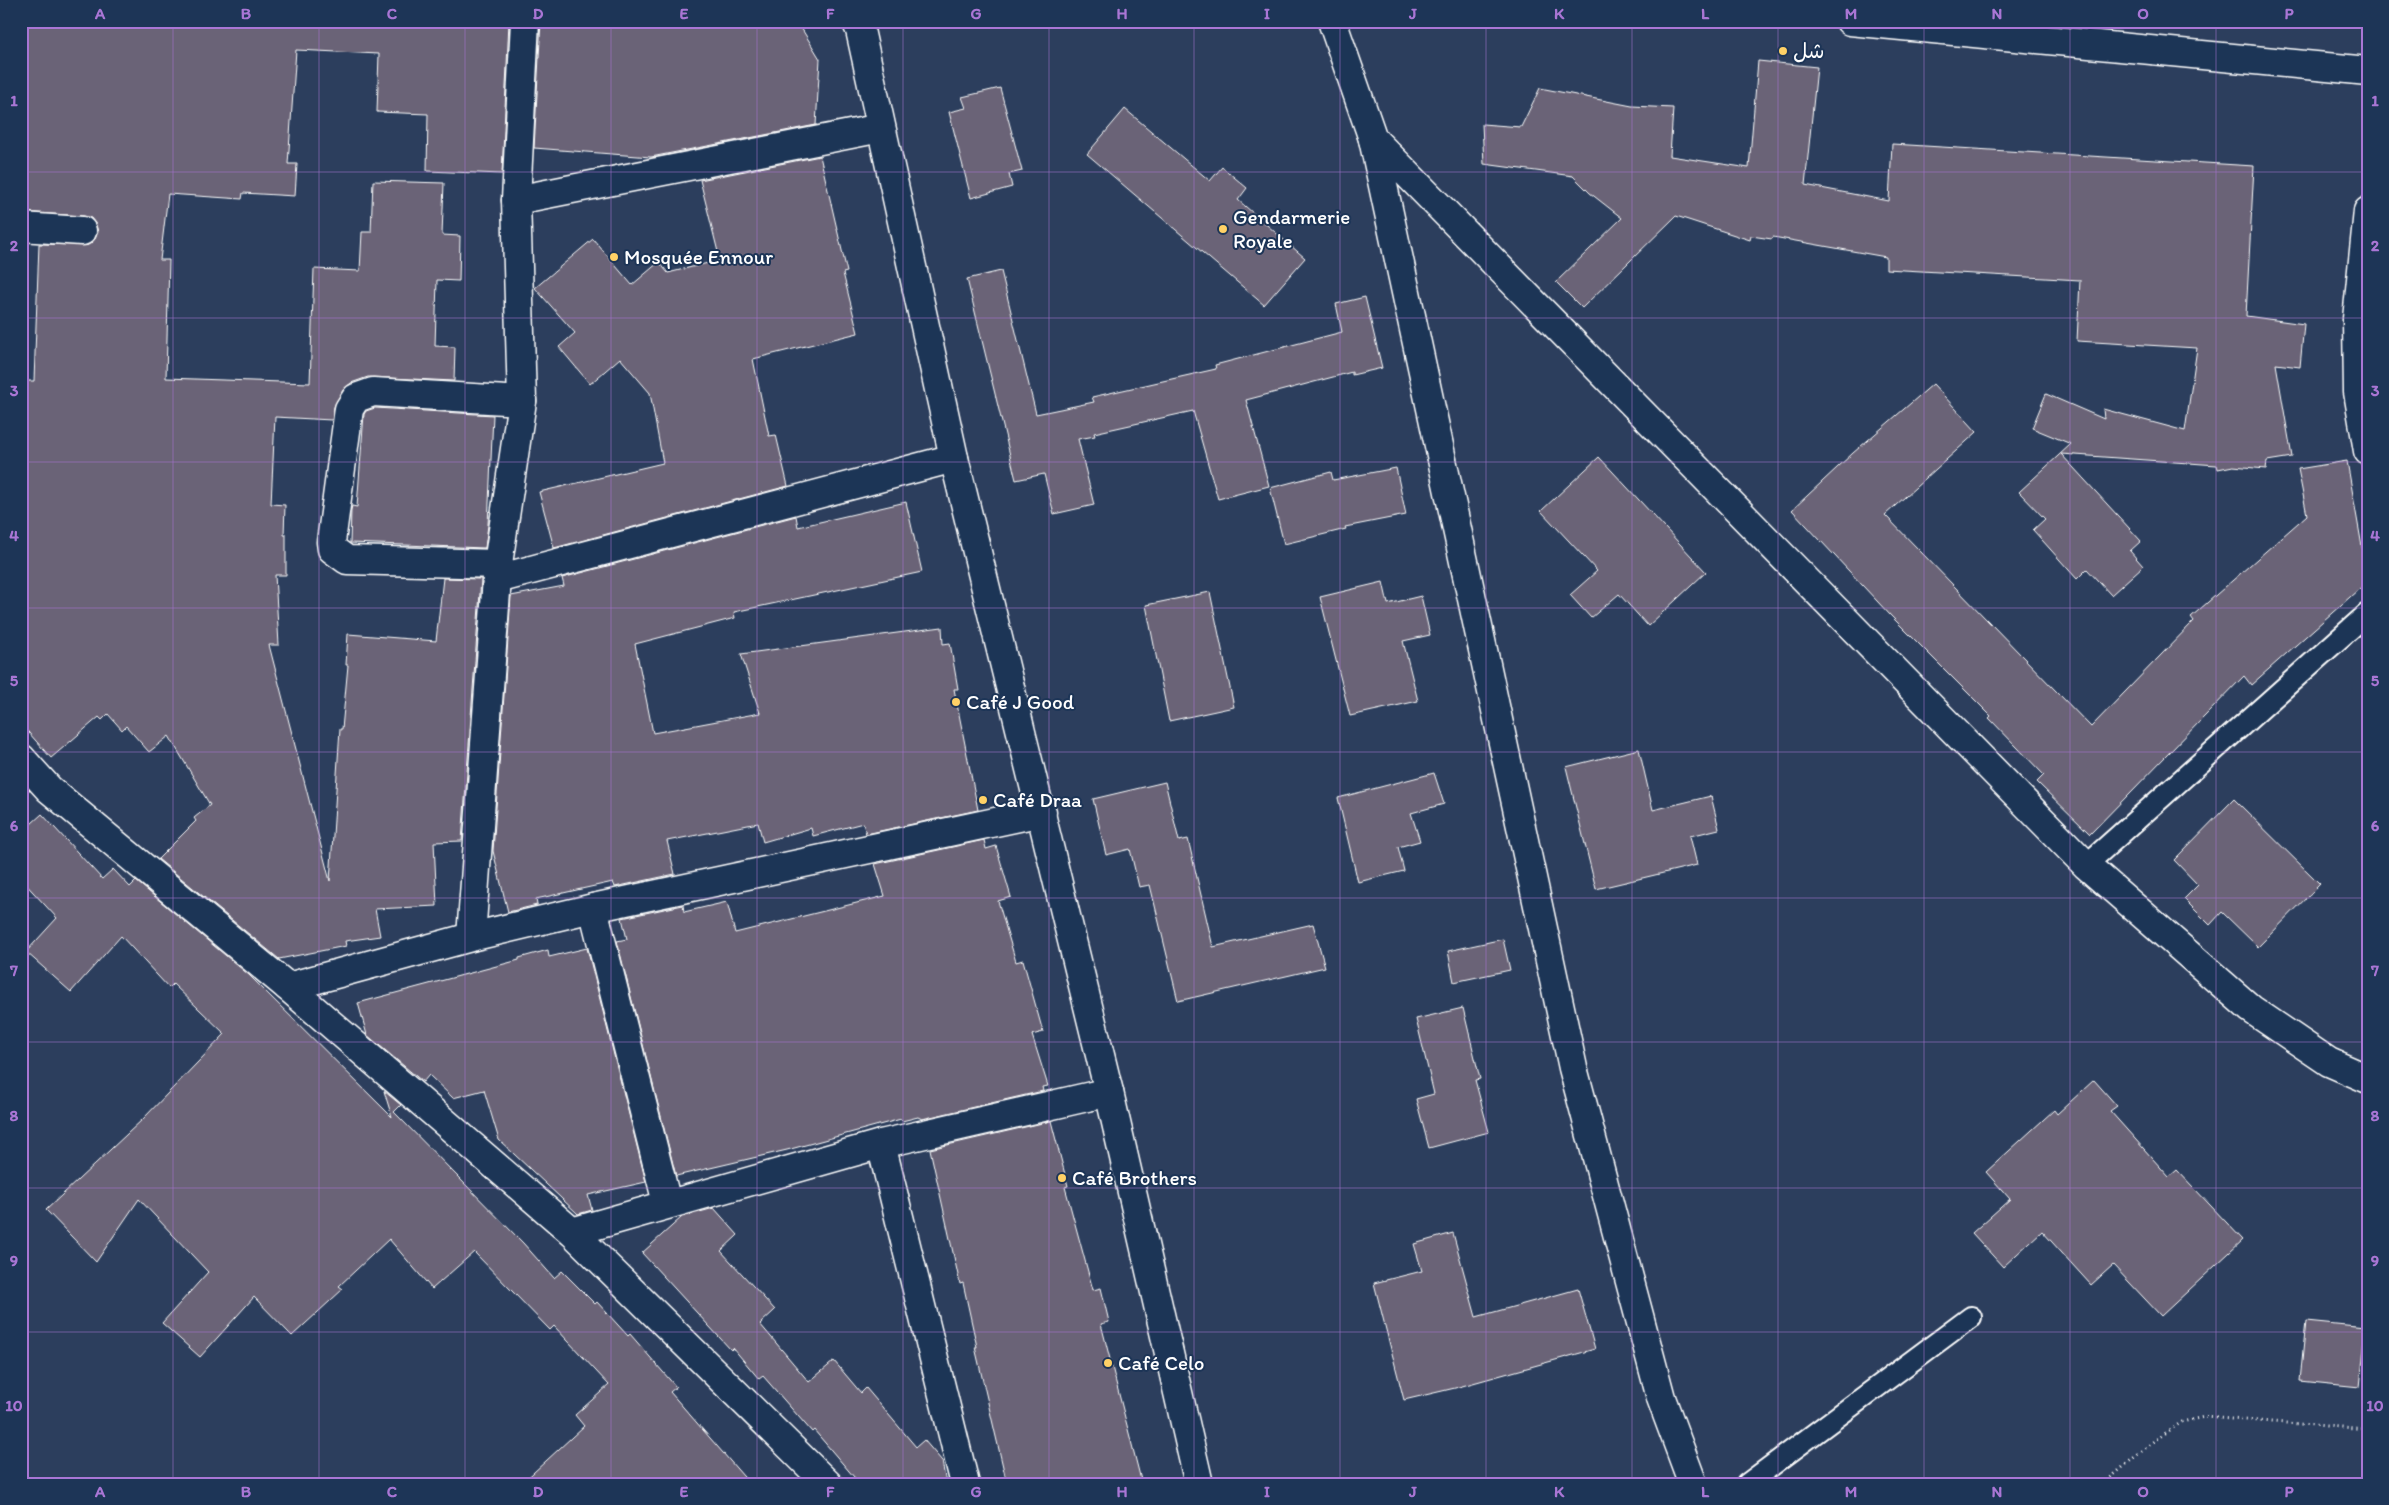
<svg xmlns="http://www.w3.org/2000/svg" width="2389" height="1505" viewBox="0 0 2389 1505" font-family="Itim,'Playpen Sans Arabic',sans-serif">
<rect width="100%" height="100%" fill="#2c3e5d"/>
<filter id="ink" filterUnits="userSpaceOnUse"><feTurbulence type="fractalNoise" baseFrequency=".02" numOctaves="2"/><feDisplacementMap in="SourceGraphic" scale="10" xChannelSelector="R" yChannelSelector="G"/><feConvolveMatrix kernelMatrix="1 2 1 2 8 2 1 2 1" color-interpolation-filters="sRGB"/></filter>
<g filter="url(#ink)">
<g fill="#6a6477" stroke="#fff">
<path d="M 21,21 L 509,21 L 502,174 L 427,171 L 428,114 L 377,112 L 379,54 L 296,50 L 288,164 L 297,164 L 295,196 L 243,193 L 242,199 L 168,194 L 160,260 L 169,260 L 166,378 L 310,383 L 314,269 L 360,271 L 362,232 L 371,232 L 373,181 L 444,183 L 442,235 L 460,236 L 459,281 L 437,280 L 435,346 L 455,347 L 454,381 L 368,377 L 351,383 L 343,390 L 334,407 L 332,420 L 275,417 L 271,504 L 285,505 L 284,535 L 286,535 L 286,575 L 275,575 L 279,645 L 269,645 L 330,881 L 340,729 L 342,729 L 348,665 L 346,665 L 348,634 L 436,641 L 443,578 L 481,579 L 462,841 L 434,842 L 437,906 L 375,909 L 380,936 L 345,941 L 346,946 L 279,959 L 158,859 L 196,821 L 194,818 L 210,805 L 169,736 L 149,752 L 126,726 L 122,730 L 108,714 L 102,720 L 99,717 L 51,758 L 21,724 L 21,381 L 34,381 L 39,244 L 88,245 L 95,239 L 98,232 L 96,225 L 91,218 L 84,216 L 21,212 Z"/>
<path d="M 541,21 L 797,21 L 820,59 L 816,125 L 651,157 L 534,148 Z"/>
<path d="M 1758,61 L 1817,67 L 1805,185 L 1889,201 L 1892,144 L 2254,166 L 2246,316 L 2304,324 L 2300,367 L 2276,364 L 2292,457 L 2267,461 L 2266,469 L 2233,466 L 2218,469 L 2217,465 L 2061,454 L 2141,541 L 2130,551 L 2143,566 L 2111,595 L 2087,569 L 2077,579 L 2033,530 L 2045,519 L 2019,492 L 2071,444 L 2032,428 L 2046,394 L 2104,419 L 2103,409 L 2185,431 L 2197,348 L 2077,341 L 2080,280 L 1886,269 L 1886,257 L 1773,237 L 1772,239 L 1751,236 L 1750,240 L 1676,216 L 1582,308 L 1556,282 L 1622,218 L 1590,193 L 1573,176 L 1484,164 L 1482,124 L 1521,127 L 1540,88 L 1632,106 L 1673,108 L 1670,156 L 1749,168 Z"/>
<path d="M 1000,88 L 1022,171 L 1009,174 L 1012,187 L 971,198 L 949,112 L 966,108 L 962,97 Z"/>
<path d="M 1125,109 L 1210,181 L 1222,167 L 1247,188 L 1238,200 L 1305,258 L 1264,305 L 1087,154 Z"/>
<path d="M 820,156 L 847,272 L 843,273 L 858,333 L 753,359 L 769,436 L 776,435 L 788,486 L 554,548 L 539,492 L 663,463 L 650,393 L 620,358 L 590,384 L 559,347 L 575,333 L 535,288 L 593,239 L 632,285 L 659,262 L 668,273 L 720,260 L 700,180 Z"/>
<path d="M 1001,271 L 1036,414 L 1094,402 L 1092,397 L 1216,369 L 1215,365 L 1342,332 L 1336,304 L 1365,297 L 1382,368 L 1352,375 L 1352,372 L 1246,400 L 1269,486 L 1218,499 L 1193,411 L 1094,433 L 1095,436 L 1078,439 L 1094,505 L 1054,514 L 1044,474 L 1016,480 L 967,279 Z"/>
<path d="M 1933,384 L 1977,432 L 1885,515 L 2091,727 L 2194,621 L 2191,617 L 2307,515 L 2298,469 L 2347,461 L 2368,581 L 2251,685 L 2244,676 L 2090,834 L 2037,782 L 2044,775 L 1989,718 L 1991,716 L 1891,616 L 1792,510 L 1853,453 Z"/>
<path d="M 375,408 L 493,415 L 488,525 L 485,548 L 350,543 L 351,510 L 352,506 L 357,507 L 364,414 L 366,411 Z"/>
<path d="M 1599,457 L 1706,572 L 1648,626 L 1619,594 L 1591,618 L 1570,595 L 1597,571 L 1541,511 Z"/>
<path d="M 1396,468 L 1406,515 L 1345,527 L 1346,529 L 1284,544 L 1270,488 L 1331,472 L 1333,480 Z"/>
<path d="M 906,502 L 922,572 L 734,612 L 735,618 L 635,644 L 653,733 L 760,713 L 741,654 L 942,627 L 943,644 L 950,643 L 958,689 L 954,689 L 978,810 L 866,834 L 863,823 L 813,836 L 811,828 L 763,842 L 758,823 L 667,841 L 675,874 L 615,887 L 613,882 L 536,899 L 537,905 L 508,912 L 493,851 L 511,596 L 564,586 L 562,578 L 796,516 L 798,527 Z"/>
<path d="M 1383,582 L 1388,604 L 1421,596 L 1430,635 L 1403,641 L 1418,701 L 1350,716 L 1320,597 Z"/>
<path d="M 1210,592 L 1234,707 L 1169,721 L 1146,605 Z"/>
<path d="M 1639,749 L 1653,810 L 1711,796 L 1719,829 L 1690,836 L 1697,865 L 1596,889 L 1566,767 Z"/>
<path d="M 1434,773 L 1444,804 L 1411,813 L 1420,841 L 1398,847 L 1404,871 L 1358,882 L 1338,798 Z"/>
<path d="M 1165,782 L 1179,841 L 1188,839 L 1213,947 L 1313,924 L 1325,967 L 1178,1001 L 1150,885 L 1139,887 L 1130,849 L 1106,855 L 1093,799 Z"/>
<path d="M 2234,799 L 2320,884 L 2258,947 L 2222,912 L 2210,925 L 2184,899 L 2198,885 L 2174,860 Z"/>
<path d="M 42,814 L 102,879 L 113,869 L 130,887 L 136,881 L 249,975 L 392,1117 L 384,1091 L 401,1105 L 394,1112 L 523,1243 L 554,1278 L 562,1271 L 595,1304 L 597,1302 L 628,1336 L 630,1334 L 676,1387 L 670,1392 L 750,1484 L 521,1484 L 584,1426 L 575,1415 L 609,1385 L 554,1326 L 550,1330 L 474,1252 L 432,1289 L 389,1239 L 339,1286 L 343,1289 L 292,1336 L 254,1297 L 200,1357 L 162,1323 L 208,1272 L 139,1199 L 96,1262 L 46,1210 L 143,1119 L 225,1034 L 173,984 L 169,988 L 121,936 L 71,992 L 26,952 L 57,918 L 21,879 L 21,833 Z"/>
<path d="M 984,840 L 986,849 L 996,846 L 1011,897 L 998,901 L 1016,962 L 1023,960 L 1043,1032 L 1032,1035 L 1048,1086 L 1042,1087 L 1043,1091 L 922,1119 L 918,1117 L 902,1121 L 901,1119 L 787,1150 L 676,1176 L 617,941 L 627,939 L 622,918 L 683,905 L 684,912 L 727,902 L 735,933 L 885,896 L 875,864 Z"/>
<path d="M 1503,939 L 1510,970 L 1454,982 L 1448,951 Z"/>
<path d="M 587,948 L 646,1182 L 588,1195 L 592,1210 L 578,1214 L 499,1140 L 484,1090 L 453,1098 L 429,1075 L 423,1082 L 367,1035 L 358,1003 L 519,960 L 519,958 L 548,950 L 549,957 Z"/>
<path d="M 1463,1008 L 1480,1079 L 1475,1080 L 1489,1132 L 1429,1148 L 1416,1099 L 1434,1094 L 1416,1019 Z"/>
<path d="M 2094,1080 L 2117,1106 L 2110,1111 L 2169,1177 L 2177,1170 L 2243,1240 L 2161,1316 L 2113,1265 L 2091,1285 L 2042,1231 L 2003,1267 L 1972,1233 L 2010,1199 L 1986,1172 L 2054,1110 L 2057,1114 Z"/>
<path d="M 1051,1121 L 1068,1186 L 1065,1187 L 1093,1290 L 1101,1288 L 1109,1322 L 1101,1324 L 1142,1484 L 1007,1484 L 975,1347 L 977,1347 L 963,1283 L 960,1284 L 930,1149 Z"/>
<path d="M 714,1208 L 738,1235 L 721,1251 L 775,1310 L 760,1324 L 809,1382 L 834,1361 L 861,1393 L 866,1388 L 916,1447 L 924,1440 L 942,1461 L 946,1484 L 860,1484 L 814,1430 L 812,1432 L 763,1376 L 759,1379 L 733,1348 L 731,1350 L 642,1253 L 682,1217 Z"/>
<path d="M 1453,1233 L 1476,1317 L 1578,1289 L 1595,1349 L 1455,1388 L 1404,1400 L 1374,1283 L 1422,1271 L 1414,1244 Z"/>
<path d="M 2306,1321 L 2366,1327 L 2360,1387 L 2300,1381 Z"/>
</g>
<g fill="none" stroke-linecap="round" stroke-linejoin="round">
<g stroke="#fff" stroke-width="24">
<g id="lane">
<path d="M 2086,865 L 2368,613"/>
<path d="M 1747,1484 L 1971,1317"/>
</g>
</g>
<g stroke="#fff" stroke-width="31">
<g id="street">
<path d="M 1332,21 L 1373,139 L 1573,1068 L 1661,1398 L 1693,1484"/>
<path d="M 1373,139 L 2086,865 L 2251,1009 L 2329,1062 L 2368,1079"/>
<path d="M 516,200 L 881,128"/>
<path d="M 2368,211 L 2357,319 L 2358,392 L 2368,451"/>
<path d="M 21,227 L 82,231"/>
<path d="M 498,564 L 347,560 L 332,549 L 331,542 L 349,409 L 356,398 L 373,392 L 522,401"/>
<path d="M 497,579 L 954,458"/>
<path d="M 21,758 L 49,789 L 288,987 L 572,1232 L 828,1484"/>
<path d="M 593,908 L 667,1203"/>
<path d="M 471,937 L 498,564 L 522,401 L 516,200 L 525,21"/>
<path d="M 288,987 L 471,937 L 593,908 L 1042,812"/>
<path d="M 881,1144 L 965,1484"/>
<path d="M 572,1232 L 881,1144 L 1109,1092"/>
</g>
</g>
<g stroke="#fff" stroke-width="31">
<g id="secondary">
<path d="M 856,21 L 860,30 L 954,458 L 1109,1092 L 1199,1484"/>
<path d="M 1850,21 L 2368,71"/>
</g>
</g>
<path stroke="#fff" stroke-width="3" stroke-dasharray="1 4" stroke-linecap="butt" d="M 2103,1484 L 2155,1440 L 2182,1422 L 2204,1417 L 2368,1429"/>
<use href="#lane" stroke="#1d3557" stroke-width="20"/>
<use href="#street" stroke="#1d3557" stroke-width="28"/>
<use href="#secondary" stroke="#1d3557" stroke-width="28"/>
</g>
</g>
<path fill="none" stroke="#a976d5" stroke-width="1" stroke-opacity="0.55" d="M 173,21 L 173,1484M 319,21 L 319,1484M 465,21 L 465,1484M 611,21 L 611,1484M 757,21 L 757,1484M 903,21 L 903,1484M 1049,21 L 1049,1484M 1194,21 L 1194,1484M 1340,21 L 1340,1484M 1486,21 L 1486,1484M 1632,21 L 1632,1484M 1778,21 L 1778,1484M 1924,21 L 1924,1484M 2070,21 L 2070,1484M 2216,21 L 2216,1484M 21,172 L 2368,172M 21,318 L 2368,318M 21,462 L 2368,462M 21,608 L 2368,608M 21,752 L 2368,752M 21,898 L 2368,898M 21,1042 L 2368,1042M 21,1188 L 2368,1188M 21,1332 L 2368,1332"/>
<g fill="#ffd166" stroke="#1d3557" stroke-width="2">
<circle cx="1783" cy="51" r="5"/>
<circle cx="1223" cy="229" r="5"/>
<circle cx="614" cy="257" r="5"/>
<circle cx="956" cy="702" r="5"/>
<circle cx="983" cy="800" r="5"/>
<circle cx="1062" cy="1178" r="5"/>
<circle cx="1108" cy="1363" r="5"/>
</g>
<g text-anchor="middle" stroke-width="4" stroke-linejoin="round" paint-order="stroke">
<g font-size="21" fill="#fff" stroke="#1d3557" text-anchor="start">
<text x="1793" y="58">شل</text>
<text x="1233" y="224">Gendarmerie<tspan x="1233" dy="24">Royale</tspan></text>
<text x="624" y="264">Mosquée Ennour</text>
<text x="966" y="709">Café J Good</text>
<text x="993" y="807">Café Draa</text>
<text x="1072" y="1185">Café Brothers</text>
<text x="1118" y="1370">Café Celo</text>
</g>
</g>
<rect width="2389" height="1505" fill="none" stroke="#1d3557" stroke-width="55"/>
<rect x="28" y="28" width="2334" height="1450" fill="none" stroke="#a976d5" stroke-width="2"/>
<g font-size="16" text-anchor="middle" font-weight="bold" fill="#a976d5">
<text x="100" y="19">A</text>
<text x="246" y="19">B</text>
<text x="392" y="19">C</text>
<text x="538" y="19">D</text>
<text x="684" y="19">E</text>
<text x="830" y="19">F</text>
<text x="976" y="19">G</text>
<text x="1122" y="19">H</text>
<text x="1267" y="19">I</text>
<text x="1413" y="19">J</text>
<text x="1559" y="19">K</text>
<text x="1705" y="19">L</text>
<text x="1851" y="19">M</text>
<text x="1997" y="19">N</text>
<text x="2143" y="19">O</text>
<text x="2289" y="19">P</text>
<text x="14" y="106">1</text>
<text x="2375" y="106">1</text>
<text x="14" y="251">2</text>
<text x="2375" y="251">2</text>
<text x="14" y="396">3</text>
<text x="2375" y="396">3</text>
<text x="14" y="541">4</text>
<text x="2375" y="541">4</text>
<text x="14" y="686">5</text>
<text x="2375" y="686">5</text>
<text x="14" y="831">6</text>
<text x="2375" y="831">6</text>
<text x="14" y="976">7</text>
<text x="2375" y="976">7</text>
<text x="14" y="1121">8</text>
<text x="2375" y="1121">8</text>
<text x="14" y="1266">9</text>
<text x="2375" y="1266">9</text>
<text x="14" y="1411">10</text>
<text x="2375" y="1411">10</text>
<text x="100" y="1497">A</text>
<text x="246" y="1497">B</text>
<text x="392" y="1497">C</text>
<text x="538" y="1497">D</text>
<text x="684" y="1497">E</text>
<text x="830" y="1497">F</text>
<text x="976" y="1497">G</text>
<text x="1122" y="1497">H</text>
<text x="1267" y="1497">I</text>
<text x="1413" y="1497">J</text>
<text x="1559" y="1497">K</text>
<text x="1705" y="1497">L</text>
<text x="1851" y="1497">M</text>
<text x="1997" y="1497">N</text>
<text x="2143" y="1497">O</text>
<text x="2289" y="1497">P</text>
</g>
</svg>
